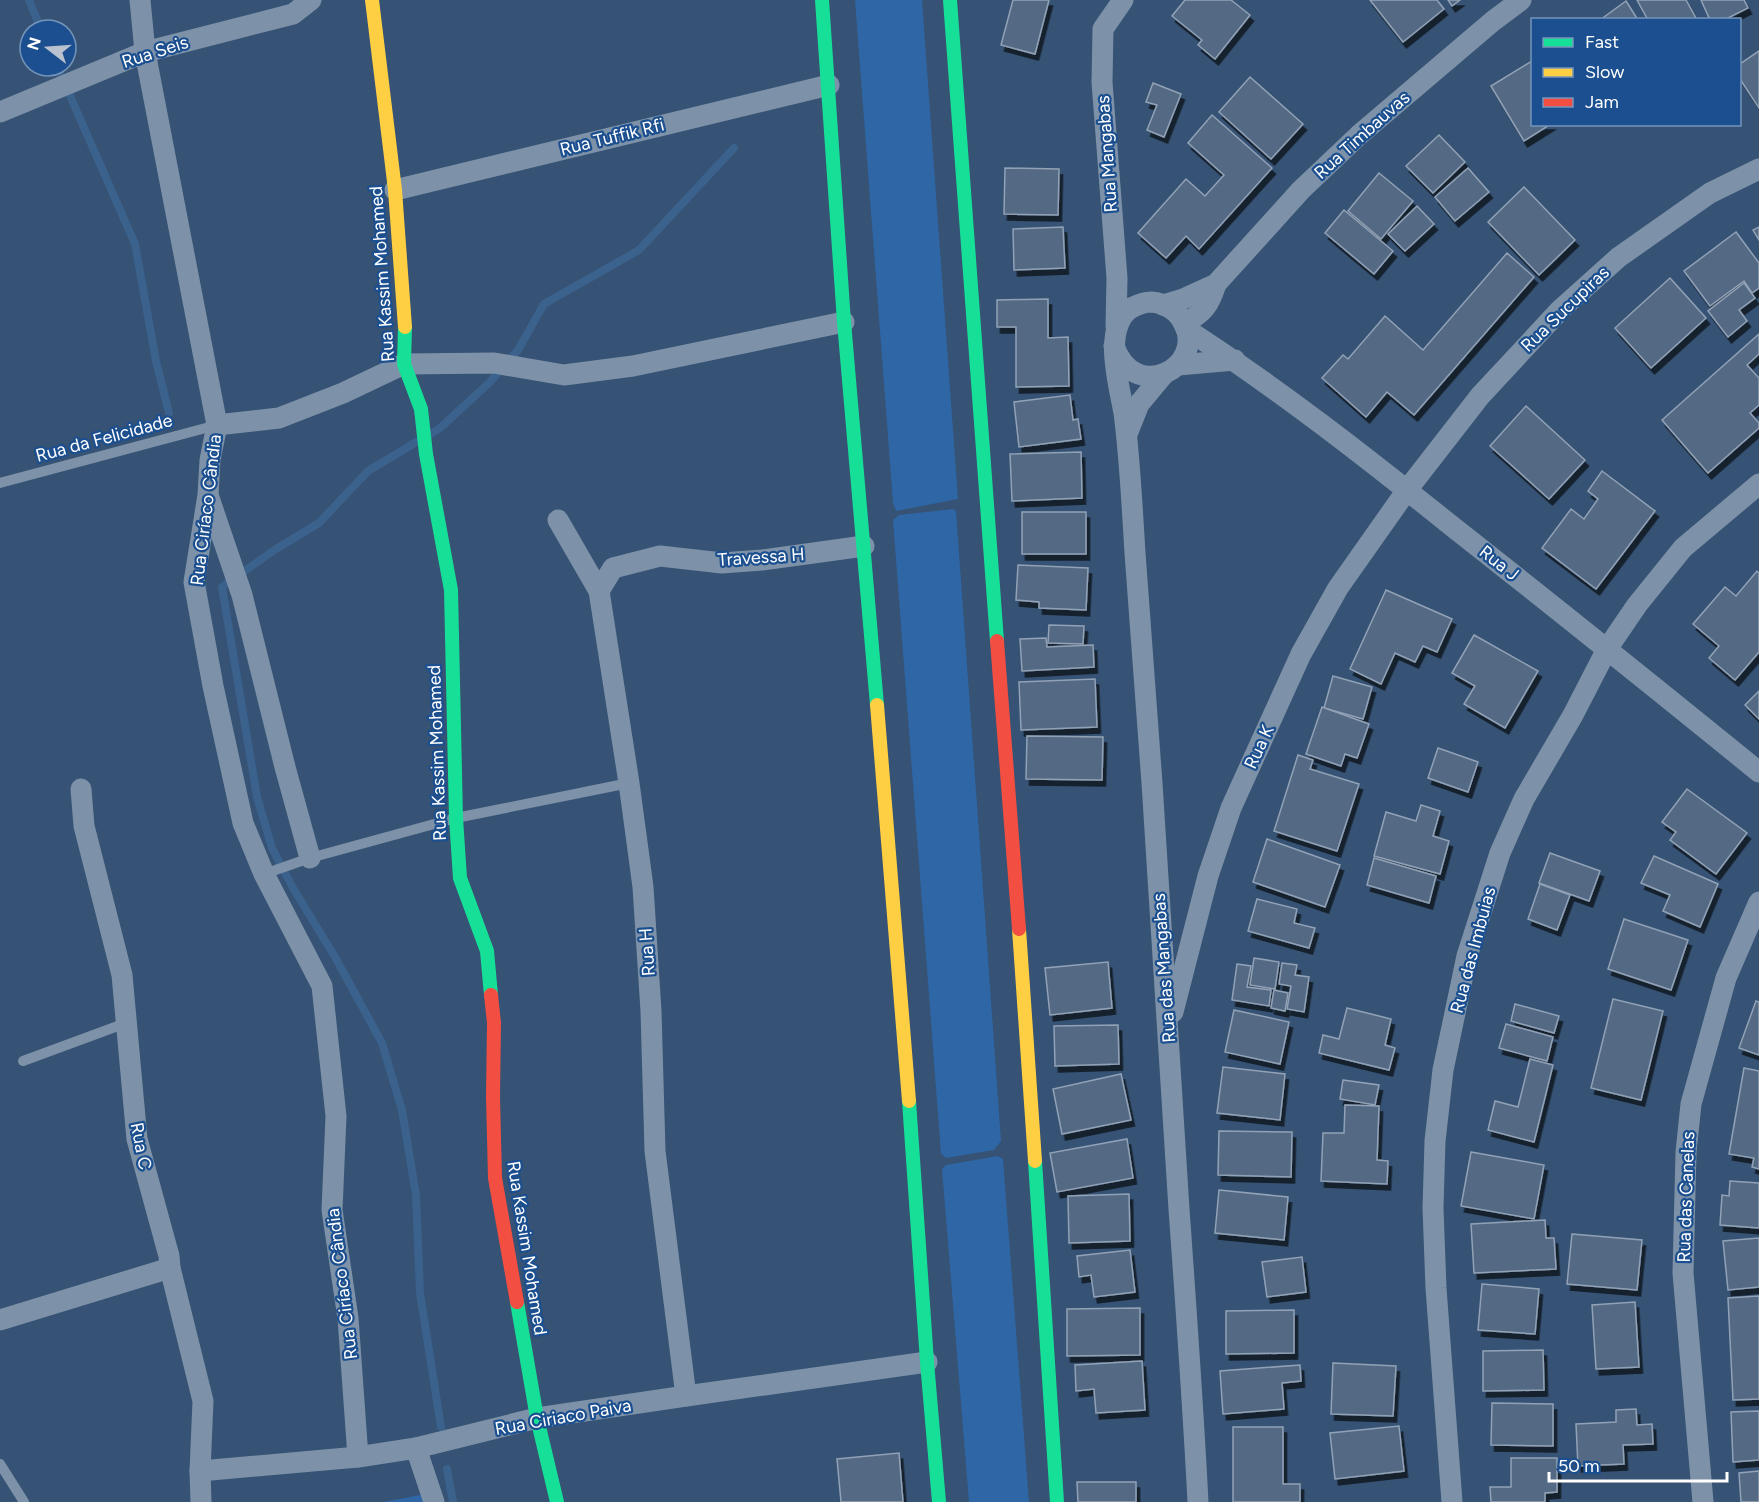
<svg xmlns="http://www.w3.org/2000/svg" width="1759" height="1502" viewBox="0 0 1759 1502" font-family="Figtree,sans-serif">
<defs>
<filter id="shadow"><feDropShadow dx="3.5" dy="6" stdDeviation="0" flood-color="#0009"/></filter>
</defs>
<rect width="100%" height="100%" fill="#365274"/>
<g fill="#2f66a5">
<path d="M 855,0 L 922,0 L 958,499 L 896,511 L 893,503 Z"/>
<path d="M 953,509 L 956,511 L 1001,1141 L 994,1150 L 946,1158 L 941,1154 L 893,520 L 899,515 Z"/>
<path d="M 998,1156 L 1003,1159 L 1029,1502 L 969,1502 L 942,1169 L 946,1165 Z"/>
<path d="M 431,1493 L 433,1502 L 383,1502 Z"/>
</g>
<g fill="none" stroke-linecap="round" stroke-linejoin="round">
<g stroke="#3b618d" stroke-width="8">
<path d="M 29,0 L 41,30"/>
<path d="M 57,66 L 135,244 L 156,361 L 169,413"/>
<path d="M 429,435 L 440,428 L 489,383 L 518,350 L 544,304 L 639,250 L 734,148"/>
<path d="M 418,441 L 368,471 L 319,523 L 276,549 L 222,587 L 257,797 L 272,848 L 293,888 L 335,957 L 382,1043 L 402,1110 L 416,1195 L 420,1293 L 441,1427"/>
<path d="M 447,1469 L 453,1502"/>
</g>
</g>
<g fill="#526984" stroke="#92a2b6" stroke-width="1.5" filter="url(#shadow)">
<path d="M 1013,0 L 1049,0 L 1035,54 L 1001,45 Z"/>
<path d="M 1185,0 L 1231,0 L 1250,15 L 1215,59 L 1198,45 L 1202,40 L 1172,16 Z"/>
<path d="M 1370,0 L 1437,0 L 1444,9 L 1403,42 Z"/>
<path d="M 1448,0 L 1460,0 L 1452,6 Z"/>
<path d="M 1637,0 L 1686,0 L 1697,20 L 1648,20 Z"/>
<path d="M 1701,0 L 1744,0 L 1748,8 L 1724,20 L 1710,20 Z"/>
<path d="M 1626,1 L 1638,20 L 1600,20 Z"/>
<path d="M 1759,51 L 1759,108 L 1740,79 L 1740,64 Z"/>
<path d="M 1532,61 L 1532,124 L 1551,124 L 1524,141 L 1491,86 Z"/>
<path d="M 1250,77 L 1303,124 L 1271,159 L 1219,112 Z"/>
<path d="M 1153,83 L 1181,94 L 1164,137 L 1147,130 L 1157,105 L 1146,102 Z"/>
<path d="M 1212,115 L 1272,168 L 1199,249 L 1186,236 L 1166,258 L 1138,233 L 1186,179 L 1205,196 L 1224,175 L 1188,143 Z"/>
<path d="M 1439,135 L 1465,162 L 1433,193 L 1406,166 Z"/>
<path d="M 1005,168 L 1059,169 L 1058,215 L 1004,214 Z"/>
<path d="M 1468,168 L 1489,192 L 1455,221 L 1435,197 Z"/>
<path d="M 1379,173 L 1413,201 L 1381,239 L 1348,211 Z"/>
<path d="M 1524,187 L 1575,240 L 1539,275 L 1488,222 Z"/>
<path d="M 1417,206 L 1434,224 L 1405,251 L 1388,234 Z"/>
<path d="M 1344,210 L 1393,251 L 1374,274 L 1325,233 Z"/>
<path d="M 1063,227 L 1065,268 L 1014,270 L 1013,229 Z"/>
<path d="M 1759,227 L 1759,240 L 1753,230 Z"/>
<path d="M 1736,232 L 1759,263 L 1759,288 L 1752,293 L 1744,281 L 1710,306 L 1684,271 Z"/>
<path d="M 1507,253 L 1534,277 L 1414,415 L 1387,392 L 1366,417 L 1322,378 L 1343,355 L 1348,359 L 1385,316 L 1423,350 Z"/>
<path d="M 1670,278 L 1706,318 L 1651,368 L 1615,328 Z"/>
<path d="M 1744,283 L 1755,298 L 1739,310 L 1747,321 L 1728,337 L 1708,311 Z"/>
<path d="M 1048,299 L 1048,338 L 1068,337 L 1069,386 L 1016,387 L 1016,327 L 997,327 L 997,300 Z"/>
<path d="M 1759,334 L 1759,354 L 1747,365 L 1759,378 L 1759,405 L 1750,413 L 1759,423 L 1759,428 L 1708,473 L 1662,420 Z"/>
<path d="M 1070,395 L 1073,420 L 1078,419 L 1081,439 L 1019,447 L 1014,402 Z"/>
<path d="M 1526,406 L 1585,460 L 1549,499 L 1490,446 Z"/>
<path d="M 1081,452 L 1082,498 L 1012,501 L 1010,454 Z"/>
<path d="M 1602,471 L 1655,511 L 1596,589 L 1542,548 L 1571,509 L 1584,519 L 1598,499 L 1588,491 Z"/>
<rect x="1022" y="512" width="64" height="42"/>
<path d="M 1018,565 L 1088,568 L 1086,610 L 1039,608 L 1039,602 L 1016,600 Z"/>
<path d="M 1757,571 L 1759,573 L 1759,652 L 1735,680 L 1709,658 L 1719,646 L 1693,624 L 1725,587 L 1736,596 Z"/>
<path d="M 1386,590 L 1452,619 L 1437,652 L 1423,646 L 1415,662 L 1395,653 L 1381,684 L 1350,669 Z"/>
<path d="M 1049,625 L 1084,626 L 1083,644 L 1048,643 Z"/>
<path d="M 1474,635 L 1538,671 L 1505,728 L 1464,704 L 1475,686 L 1452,673 Z"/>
<path d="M 1046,638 L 1047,647 L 1093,645 L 1094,667 L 1022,671 L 1020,639 Z"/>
<path d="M 1333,676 L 1372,687 L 1363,719 L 1324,708 Z"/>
<path d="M 1095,679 L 1097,727 L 1021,730 L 1019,682 Z"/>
<path d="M 1759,691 L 1759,719 L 1745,705 Z"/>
<path d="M 1322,707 L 1369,724 L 1357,758 L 1345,754 L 1341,766 L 1306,754 Z"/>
<path d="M 1027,736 L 1103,737 L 1102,780 L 1026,779 Z"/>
<path d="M 1438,748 L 1478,762 L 1468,792 L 1428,778 Z"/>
<path d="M 1298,755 L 1313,760 L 1310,769 L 1359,784 L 1337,851 L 1274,831 Z"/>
<path d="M 1687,789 L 1747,833 L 1716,874 L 1670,840 L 1676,832 L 1662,822 Z"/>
<path d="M 1421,805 L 1440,811 L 1433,836 L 1449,841 L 1440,874 L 1374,856 L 1386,812 L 1416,821 Z"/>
<path d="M 1267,839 L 1340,865 L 1325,907 L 1253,882 Z"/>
<path d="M 1550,853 L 1600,871 L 1589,901 L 1539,883 Z"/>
<path d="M 1654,856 L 1718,884 L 1700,927 L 1663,911 L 1670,895 L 1641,883 Z"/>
<path d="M 1374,858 L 1436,876 L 1429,903 L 1367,885 Z"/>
<path d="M 1540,884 L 1570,895 L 1557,930 L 1528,919 Z"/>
<path d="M 1257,899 L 1297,909 L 1294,923 L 1315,928 L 1309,948 L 1248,931 Z"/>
<path d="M 1624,919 L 1688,940 L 1671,990 L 1608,969 Z"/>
<path d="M 1254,958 L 1279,962 L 1275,989 L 1250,985 Z"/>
<path d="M 1108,962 L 1112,1008 L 1050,1015 L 1045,968 Z"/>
<path d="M 1282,963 L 1297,965 L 1295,975 L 1309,977 L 1304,1012 L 1287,1009 L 1291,986 L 1279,984 Z"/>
<path d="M 1237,964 L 1251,966 L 1247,987 L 1271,990 L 1269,1006 L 1232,1000 Z"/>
<path d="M 1274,990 L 1288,993 L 1285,1011 L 1271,1008 Z"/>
<path d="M 1613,999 L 1663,1011 L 1641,1100 L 1591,1088 Z"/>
<path d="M 1756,1001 L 1759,1002 L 1759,1055 L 1739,1048 Z"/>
<path d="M 1515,1004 L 1559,1016 L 1554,1033 L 1511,1021 Z"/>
<path d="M 1347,1008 L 1391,1019 L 1385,1045 L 1395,1048 L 1389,1070 L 1319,1053 L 1323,1035 L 1339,1039 Z"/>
<path d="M 1234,1010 L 1289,1022 L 1280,1064 L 1225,1052 Z"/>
<path d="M 1506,1024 L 1553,1037 L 1547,1061 L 1499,1048 Z"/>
<path d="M 1118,1025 L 1119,1064 L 1055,1066 L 1054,1026 Z"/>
<path d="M 1530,1059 L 1553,1065 L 1534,1142 L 1488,1130 L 1495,1101 L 1518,1107 Z"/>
<path d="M 1223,1067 L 1285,1074 L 1280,1120 L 1217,1113 Z"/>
<path d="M 1744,1068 L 1759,1071 L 1759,1169 L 1752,1167 L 1754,1158 L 1729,1154 Z"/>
<path d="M 1121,1074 L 1131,1120 L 1062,1134 L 1053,1089 Z"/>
<path d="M 1343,1080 L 1379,1085 L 1375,1105 L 1340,1099 Z"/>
<path d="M 1345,1105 L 1379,1106 L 1377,1160 L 1388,1161 L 1387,1184 L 1321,1181 L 1323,1133 L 1344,1133 Z"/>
<path d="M 1219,1131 L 1292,1132 L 1291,1177 L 1218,1175 Z"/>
<path d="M 1127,1139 L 1133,1178 L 1057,1192 L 1050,1153 Z"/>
<path d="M 1471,1152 L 1544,1165 L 1534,1219 L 1461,1206 Z"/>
<path d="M 1730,1181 L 1759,1183 L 1759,1228 L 1720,1225 L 1722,1195 L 1729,1196 Z"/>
<path d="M 1219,1190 L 1288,1197 L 1284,1240 L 1215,1233 Z"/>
<path d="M 1129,1194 L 1130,1241 L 1069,1243 L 1068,1196 Z"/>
<path d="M 1545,1220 L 1546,1238 L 1554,1238 L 1556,1269 L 1474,1273 L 1471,1224 Z"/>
<path d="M 1572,1234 L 1642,1240 L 1637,1290 L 1567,1284 Z"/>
<path d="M 1759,1238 L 1759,1287 L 1728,1290 L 1723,1241 Z"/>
<path d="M 1130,1250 L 1135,1292 L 1094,1297 L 1091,1275 L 1079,1277 L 1077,1256 Z"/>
<path d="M 1302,1257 L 1306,1292 L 1267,1297 L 1262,1262 Z"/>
<path d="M 1482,1284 L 1539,1289 L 1535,1334 L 1478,1330 Z"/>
<path d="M 1759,1296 L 1759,1399 L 1733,1400 L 1728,1298 Z"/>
<path d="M 1635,1302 L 1639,1367 L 1596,1369 L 1592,1305 Z"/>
<path d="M 1140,1308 L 1140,1355 L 1067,1356 L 1067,1309 Z"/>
<path d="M 1294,1310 L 1294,1353 L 1226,1354 L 1226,1311 Z"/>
<path d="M 1543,1350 L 1544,1390 L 1483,1391 L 1483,1351 Z"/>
<path d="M 1142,1361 L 1145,1410 L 1096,1413 L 1094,1389 L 1076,1391 L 1075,1365 Z"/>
<path d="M 1333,1363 L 1396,1366 L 1393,1416 L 1331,1414 Z"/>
<path d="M 1300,1365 L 1301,1381 L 1282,1383 L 1284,1409 L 1223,1414 L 1220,1371 Z"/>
<path d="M 1492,1403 L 1553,1404 L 1553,1446 L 1491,1445 Z"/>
<path d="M 1636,1409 L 1637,1425 L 1652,1424 L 1653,1444 L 1623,1445 L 1624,1464 L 1578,1466 L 1576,1424 L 1616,1422 L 1616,1410 Z"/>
<path d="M 1759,1411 L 1759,1460 L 1733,1462 L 1731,1412 Z"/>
<path d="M 1399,1426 L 1404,1471 L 1335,1479 L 1330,1433 Z"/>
<path d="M 1233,1427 L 1283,1427 L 1283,1484 L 1300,1484 L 1300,1502 L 1233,1502 Z"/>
<path d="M 899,1453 L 903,1502 L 841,1502 L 837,1459 Z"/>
<path d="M 1511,1458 L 1557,1458 L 1557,1492 L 1545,1493 L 1545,1502 L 1491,1502 L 1490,1487 L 1511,1487 Z"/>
<path d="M 1759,1471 L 1759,1502 L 1741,1502 L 1739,1473 Z"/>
<path d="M 1077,1482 L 1136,1482 L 1136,1502 L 1078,1502 Z"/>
</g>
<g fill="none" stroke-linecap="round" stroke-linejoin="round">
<g stroke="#7d92a8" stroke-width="10">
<path d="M 0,483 L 217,425"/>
<path d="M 264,874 L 310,858 L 456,818 L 629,783"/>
<path d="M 23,1061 L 126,1023"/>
<path d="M 0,1464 L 24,1502"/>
</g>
<g stroke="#7d92a8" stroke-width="21">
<path d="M 140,0 L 145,52 L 217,425 L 210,460 L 208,495 L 194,582 L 213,686 L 243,823 L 264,874 L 322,986 L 336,1116 L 332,1210 L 348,1318 L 358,1457"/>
<path d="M 0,112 L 145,52 L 293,14 L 311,0"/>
<path d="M 395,190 L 829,85"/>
<path d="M 1163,305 L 1183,299 L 1216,284 L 1301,190 L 1359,135 L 1493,21 L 1521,0"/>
<path d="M 1184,324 C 1204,312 1209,306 1216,284"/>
<path d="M 1116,327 L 1117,278 L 1102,82 L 1103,29 L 1123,0"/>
<path d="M 1186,329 C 1279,389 1367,458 1453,527 C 1556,608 1658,690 1759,772"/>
<path d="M 1114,346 C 1136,406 1206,365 1184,324 C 1178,311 1165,303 1151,302 C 1144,302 1137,305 1131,308 C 1102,327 1119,384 1124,413 C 1130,459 1132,506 1135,553 C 1141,630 1146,706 1152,783 C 1162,925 1171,1067 1179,1209 C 1186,1307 1193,1404 1198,1502"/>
<path d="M 1178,365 L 1235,360"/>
<path d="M 217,425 L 279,418 L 343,393 L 404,364 L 494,363 L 564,375 L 633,366 L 844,322"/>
<path d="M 1127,434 L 1139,404 L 1164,374"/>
<path d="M 209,498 L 242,595 L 285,767 L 310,858"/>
<path d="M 558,520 L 599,591 L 629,783 L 643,887 L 651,1011 L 655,1151 L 686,1396"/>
<path d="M 599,591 L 613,568 L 660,556 L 722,563 L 762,560 L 864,546"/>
<path d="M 81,789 L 84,826 L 122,975 L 137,1139 L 169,1256 L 170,1268 L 203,1401 L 200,1471 L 201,1502"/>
<path d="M 1173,1012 L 1208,876 L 1231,808 L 1301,654 L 1338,588 L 1407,490 L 1480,396 L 1560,310 L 1619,257 L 1710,193 L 1759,169"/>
<path d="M 0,1320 L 170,1268"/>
<path d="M 416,1448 L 434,1502"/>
<path d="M 200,1471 L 358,1457 L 416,1448 L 537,1418 L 686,1396 L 927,1362"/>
<path d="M 1452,1502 L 1436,1288 L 1433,1208 L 1435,1141 L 1443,1070 L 1467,956 L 1500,853 L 1524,799 L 1573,715 L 1607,649 L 1637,605 L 1683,548 L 1759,484"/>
<path d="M 1703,1502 L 1683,1273 L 1686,1152 L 1691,1104 L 1726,978 L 1759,902"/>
</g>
<g stroke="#16e098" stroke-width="14">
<path d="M 822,0 L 844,322 L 877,705"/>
<path d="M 950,0 L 997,641"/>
<path d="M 405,327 L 404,364 L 421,409 L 426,454 L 451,590 L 456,818 L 460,878 L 487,951 L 491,995"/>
<path d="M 909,1101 L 927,1362 L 939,1502"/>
<path d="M 1035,1161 L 1057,1502"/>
<path d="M 517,1302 L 537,1418 L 557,1502"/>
</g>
<g stroke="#ffcf43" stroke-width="14">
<path d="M 372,0 L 395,190 L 405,327"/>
<path d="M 877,705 L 909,1101"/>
<path d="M 1019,929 L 1035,1161"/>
</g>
<g stroke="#f24e42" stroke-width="14">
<path d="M 997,641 L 1019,929"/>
<path d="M 491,995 L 494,1023 L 493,1097 L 495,1178 L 517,1302"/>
</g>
</g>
<g text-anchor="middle" stroke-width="4.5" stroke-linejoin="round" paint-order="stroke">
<g font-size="18" fill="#fff" stroke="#1b4f8f">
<text transform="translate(155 52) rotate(-18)" y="6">Rua Seis</text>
<text transform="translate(1362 135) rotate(-42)" y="6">Rua Timbauvas</text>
<text transform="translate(612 137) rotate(-14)" y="6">Rua Tuffik Rfi</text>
<text transform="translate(1107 154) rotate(-94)" y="6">Rua Mangabas</text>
<text transform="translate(382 274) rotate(-94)" y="6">Rua Kassim Mohamed</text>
<text transform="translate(1565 309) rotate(-44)" y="6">Rua Sucupiras</text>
<text transform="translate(104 438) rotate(-15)" y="6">Rua da Felicidade</text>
<text transform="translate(206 510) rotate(-83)" y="6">Rua Ciríaco Cândia</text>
<text transform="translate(761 557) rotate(-4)" y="6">Travessa H</text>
<text transform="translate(1499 563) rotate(38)" y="6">Rua J</text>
<text transform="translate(1259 747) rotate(-65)" y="6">Rua K</text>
<text transform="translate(437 753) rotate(-92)" y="6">Rua Kassim Mohamed</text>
<text transform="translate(1473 950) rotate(-75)" y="6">Rua das Imbuias</text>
<text transform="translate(647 952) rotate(-94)" y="6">Rua H</text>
<text transform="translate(1164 968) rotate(-94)" y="6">Rua das Mangabas</text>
<text transform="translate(141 1146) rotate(79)" y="6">Rua C</text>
<text transform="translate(1686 1197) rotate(-88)" y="6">Rua das Canelas</text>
<text transform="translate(527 1248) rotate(81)" y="6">Rua Kassim Mohamed</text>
<text transform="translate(342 1284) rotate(-97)" y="6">Rua Ciríaco Cândia</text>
<text transform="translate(563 1417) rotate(-10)" y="6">Rua Ciriaco Paiva</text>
</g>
</g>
<rect x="1531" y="18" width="210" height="108" fill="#1b4f8f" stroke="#7695bc" stroke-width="1.5"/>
<rect x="1543" y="38" width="30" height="9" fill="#16e098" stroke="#7695bc" stroke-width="1.5"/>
<text x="1585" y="48" font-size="18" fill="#ffffff">Fast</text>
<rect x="1543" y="68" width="30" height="9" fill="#ffcf43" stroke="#7695bc" stroke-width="1.5"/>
<text x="1585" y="78" font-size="18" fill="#ffffff">Slow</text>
<rect x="1543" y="98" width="30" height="9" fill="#f24e42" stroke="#7695bc" stroke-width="1.5"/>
<text x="1585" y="108" font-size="18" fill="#ffffff">Jam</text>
<g transform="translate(48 48) rotate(287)"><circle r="28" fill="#1b4f8f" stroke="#7695bc" stroke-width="1.5"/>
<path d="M0-4.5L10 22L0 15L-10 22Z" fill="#b9c2ce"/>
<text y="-9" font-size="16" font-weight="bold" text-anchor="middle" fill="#ffffff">N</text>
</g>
<path d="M1549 1472v9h178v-9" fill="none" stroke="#ffffff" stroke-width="3"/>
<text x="1558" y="1472" font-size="18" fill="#ffffff" stroke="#1b4f8f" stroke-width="4.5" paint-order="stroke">50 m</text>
</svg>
